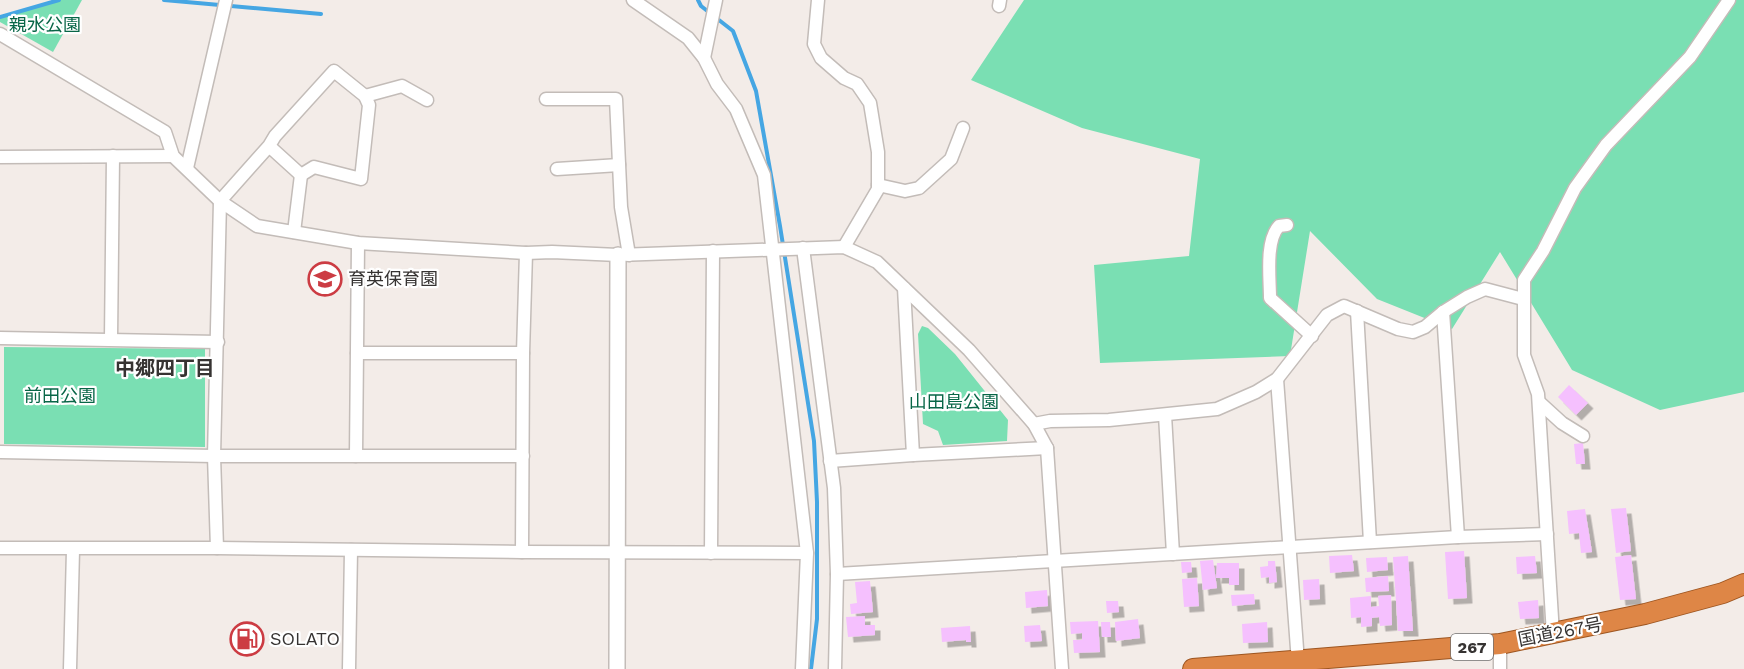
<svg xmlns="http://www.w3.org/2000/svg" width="1744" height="669" viewBox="0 0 1744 669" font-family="'Work Sans','Noto Sans JP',sans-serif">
<defs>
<filter id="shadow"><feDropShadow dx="5.5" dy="5.5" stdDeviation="0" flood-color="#0004"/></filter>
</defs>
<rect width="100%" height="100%" fill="#f3ece8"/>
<g fill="#7adfb3">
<path d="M 61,0 L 82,0 L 53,52 L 0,22 L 0,17 Z"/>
<path d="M 1024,0 L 1744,0 L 1744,392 L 1660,410 L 1572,370 L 1500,252 L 1452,329 L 1377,299 L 1310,231 L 1290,356 L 1100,363 L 1094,265 L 1189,256 L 1200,159 L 1082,128 L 971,80 Z"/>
<path d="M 922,326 L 928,328 L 955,354 L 1008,420 L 1007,441 L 943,445 L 938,431 L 923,424 L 918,334 Z"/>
<path d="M 4,347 L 205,349 L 205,447 L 4,444 Z"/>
</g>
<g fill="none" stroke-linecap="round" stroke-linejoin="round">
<g stroke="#45a6e3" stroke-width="4">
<path d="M 164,0 L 321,14"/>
<path d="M 698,0 L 701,6 L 733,31 L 756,91 L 780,226 L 814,441 L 817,502 L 817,619 L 811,669"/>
<path d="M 0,17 L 59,0"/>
</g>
</g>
<g fill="#f5c0fe" filter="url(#shadow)">
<path d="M 1569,385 L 1588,403 L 1576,415 L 1558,397 Z"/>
<path d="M 1583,443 L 1585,464 L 1576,464 L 1574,444 Z"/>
<path d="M 1626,508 L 1631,551 L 1616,553 L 1611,509 Z"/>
<path d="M 1585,509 L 1592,552 L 1581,553 L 1579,533 L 1569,534 L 1567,511 Z"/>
<path d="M 1464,551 L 1467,598 L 1448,599 L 1445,552 Z"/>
<path d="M 1352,555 L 1354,571 L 1330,573 L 1329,556 Z"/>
<path d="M 1631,555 L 1636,599 L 1620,600 L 1615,557 Z"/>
<path d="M 1408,556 L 1413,631 L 1398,631 L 1393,557 Z"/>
<path d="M 1535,556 L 1537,573 L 1517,574 L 1516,557 Z"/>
<path d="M 1387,557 L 1388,570 L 1367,572 L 1366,558 Z"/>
<path d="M 1213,560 L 1217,588 L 1203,590 L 1200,561 Z"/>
<path d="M 1268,561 L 1275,561 L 1277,582 L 1269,583 L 1269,577 L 1261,578 L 1260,567 L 1268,566 Z"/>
<path d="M 1181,562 L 1191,562 L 1192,572 L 1182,573 Z"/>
<path d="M 1217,563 L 1239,563 L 1239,585 L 1229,585 L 1229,578 L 1216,578 Z"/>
<path d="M 1388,576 L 1389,591 L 1366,592 L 1365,578 Z"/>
<path d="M 1197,578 L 1199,606 L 1184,607 L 1182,579 Z"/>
<path d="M 1319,579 L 1320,599 L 1304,600 L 1303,580 Z"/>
<path d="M 870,581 L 873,612 L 851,614 L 850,604 L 857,603 L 855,582 Z"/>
<path d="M 1047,590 L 1048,606 L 1026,608 L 1025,592 Z"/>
<path d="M 1254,594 L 1255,604 L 1232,606 L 1231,595 Z"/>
<path d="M 1391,595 L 1392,625 L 1380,626 L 1379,617 L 1372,618 L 1372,626 L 1361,627 L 1361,617 L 1351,618 L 1350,598 L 1371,596 L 1371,607 L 1379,606 L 1378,596 Z"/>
<path d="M 1538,600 L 1539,618 L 1520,619 L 1518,602 Z"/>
<path d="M 1106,601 L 1118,601 L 1119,612 L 1107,613 Z"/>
<path d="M 865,616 L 865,625 L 875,625 L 875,635 L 848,637 L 846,617 Z"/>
<path d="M 1138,619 L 1140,638 L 1116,641 L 1115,622 Z"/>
<path d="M 1098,621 L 1100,652 L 1074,653 L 1073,640 L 1082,640 L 1082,633 L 1071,634 L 1070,622 Z"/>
<path d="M 1101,622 L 1110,622 L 1111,637 L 1102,637 Z"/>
<path d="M 1267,622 L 1268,642 L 1243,643 L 1242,624 Z"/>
<path d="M 1040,625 L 1042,641 L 1025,642 L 1024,626 Z"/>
<path d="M 970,626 L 971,642 L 966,642 L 966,640 L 942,642 L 941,628 Z"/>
</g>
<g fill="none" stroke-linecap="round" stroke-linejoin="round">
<g stroke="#c3bcb8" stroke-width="15">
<g id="minor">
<path d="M 633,0 L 688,38 L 704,58 L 717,84 L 736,109 L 764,175 L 807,553 L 802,669"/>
<path d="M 818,0 L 814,44 L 821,58 L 844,78 L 857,84 L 870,103 L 878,152 L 878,189 L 844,247"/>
<path d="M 999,6 L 1000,0"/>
<path d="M 0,34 L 165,132 L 173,156 L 220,201 L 257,226 L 358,243 L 526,253 L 552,252 L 618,255 L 844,247 L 877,262 L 969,350 L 1034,424 L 1047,448 L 1062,669"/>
<path d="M 704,58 L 716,0"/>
<path d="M 365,96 L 402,86 L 427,100"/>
<path d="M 546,99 L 616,99 L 621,207 L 629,255"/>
<path d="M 0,157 L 173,156"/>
<path d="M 187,168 L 226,0"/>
<path d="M 557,169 L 619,165"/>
<path d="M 878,185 L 905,191 L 919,188 L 951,159 L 963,128"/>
<path d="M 1287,225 L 1279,226 C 1265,241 1270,278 1270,298 L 1312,336"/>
<path d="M 294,232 L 301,175"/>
<path d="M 803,248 L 834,488 L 837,574 L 835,669"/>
<path d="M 904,288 L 913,455"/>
<path d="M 1357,311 L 1370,542"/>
<path d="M 1443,312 L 1458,537"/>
<path d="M 0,338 L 218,342"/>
<path d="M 111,339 L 113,156"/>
<path d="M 357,353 L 523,353"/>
<path d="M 1277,379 L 1298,662"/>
<path d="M 1539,402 L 1562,423 L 1583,436"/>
<path d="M 1165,415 L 1173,554"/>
<path d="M 1034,424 L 1050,421 L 1109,420 L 1217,409 L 1256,392 L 1277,379 L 1327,315 L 1344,306 L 1398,329 L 1413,332 L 1425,327 L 1443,312 L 1467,297 L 1485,289 L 1523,299"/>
<path d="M 0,452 L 214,456 L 523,456"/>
<path d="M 356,456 L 358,243"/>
<path d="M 830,461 L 913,455 L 1047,448"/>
<path d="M 0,548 L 217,548 L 522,552 L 807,553"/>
<path d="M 217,548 L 214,456 L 220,201 L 269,146 L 275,136 L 334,71 L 365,96 L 369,105 L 361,179 L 314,167 L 301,175 L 269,146"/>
<path d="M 522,552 L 523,353 L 526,253"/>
<path d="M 711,553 L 713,251"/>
<path d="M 837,574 L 1458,537 L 1547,534"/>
<path d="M 1553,634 L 1538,394 L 1524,355 L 1524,280 L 1543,251 L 1575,188 L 1606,145 L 1690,57 L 1729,0"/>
<path d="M 1500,644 L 1500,669"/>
<path d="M 70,669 L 73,550"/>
<path d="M 349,669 L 351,550"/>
</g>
</g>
<g stroke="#c3bcb8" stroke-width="18">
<path id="tertiary" d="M 617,669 L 618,255"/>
</g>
<g stroke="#9d5520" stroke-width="22">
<path id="trunk" d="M 1193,669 L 1500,644 L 1645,614 L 1723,593 L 1744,584"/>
</g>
<use href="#minor" stroke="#fff" stroke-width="12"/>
<use href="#tertiary" stroke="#fff" stroke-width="15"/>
<use href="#trunk" stroke="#de8646" stroke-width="20"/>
</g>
<defs>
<g id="school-ring" transform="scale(1.725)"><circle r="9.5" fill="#fff" stroke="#cc3c43" stroke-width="1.5"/><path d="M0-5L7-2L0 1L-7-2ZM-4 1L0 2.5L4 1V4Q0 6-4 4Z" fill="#cc3c43"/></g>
<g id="fuel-ring" transform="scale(1.725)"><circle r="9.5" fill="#fff" stroke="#cc3c43" stroke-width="1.5"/><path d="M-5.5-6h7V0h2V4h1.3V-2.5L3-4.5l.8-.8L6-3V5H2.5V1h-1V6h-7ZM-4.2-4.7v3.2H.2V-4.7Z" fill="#cc3c43"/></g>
</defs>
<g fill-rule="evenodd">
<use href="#school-ring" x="325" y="279"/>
<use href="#fuel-ring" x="247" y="639"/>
</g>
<g text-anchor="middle" stroke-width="4.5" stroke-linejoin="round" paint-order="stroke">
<rect fill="#fff" stroke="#727070" stroke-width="1.5" x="1451" y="634" width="42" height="26" rx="4.5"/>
<g font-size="16" font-weight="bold" fill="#363332">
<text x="1472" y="653">267</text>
</g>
<g font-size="18" fill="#086647" stroke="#fff">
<text x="45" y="31">親水公園</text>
<text x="60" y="402">前田公園</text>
<text x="954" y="408">山田島公園</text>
</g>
<g font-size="18" fill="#363332" stroke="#fff" text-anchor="start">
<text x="348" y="285">育英保育園</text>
<text x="270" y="645">SOLATO</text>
</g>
<g font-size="18" fill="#363332" stroke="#fff">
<text transform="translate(1560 632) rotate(-11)" y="6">国道267号</text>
</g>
<g font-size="20" font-weight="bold" fill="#363332" stroke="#fff">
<text x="165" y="375">中郷四丁目</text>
</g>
</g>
</svg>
